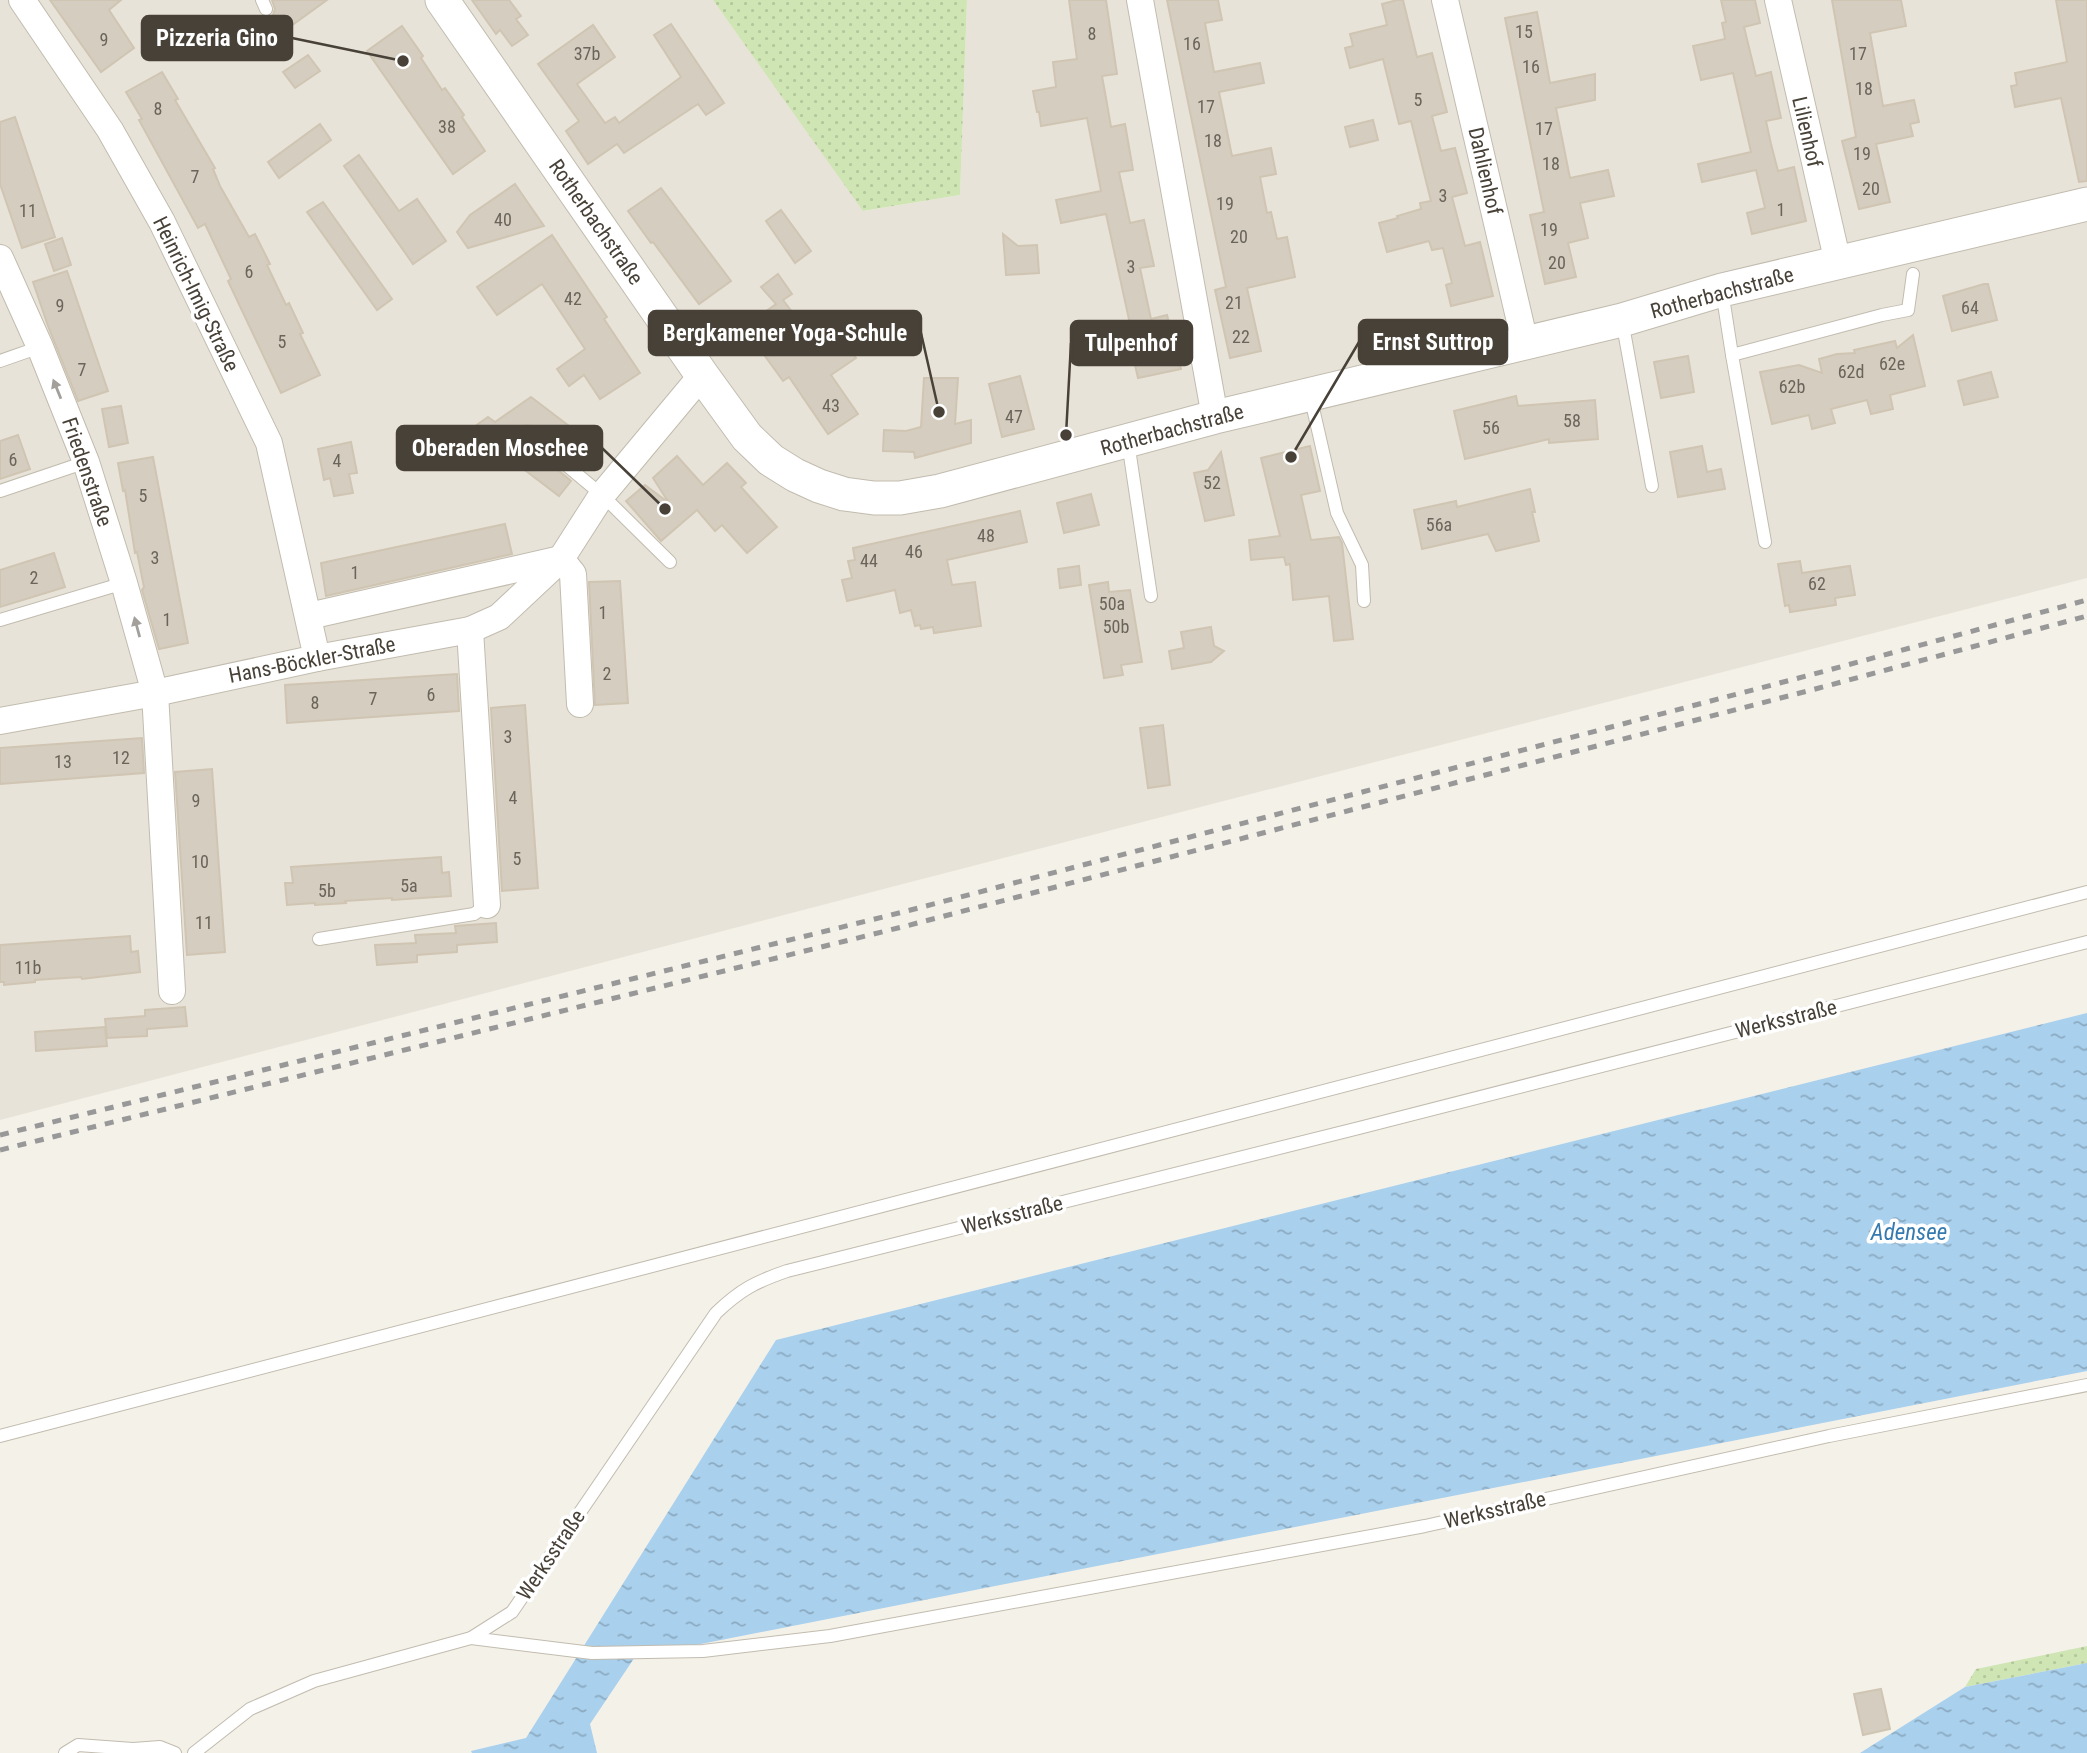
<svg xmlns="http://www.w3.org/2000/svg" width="2087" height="1753" viewBox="0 0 2087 1753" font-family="'Roboto Condensed',sans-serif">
<defs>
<pattern id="grass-dots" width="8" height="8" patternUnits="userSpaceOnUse" patternTransform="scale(1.75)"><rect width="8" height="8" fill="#cfe6b4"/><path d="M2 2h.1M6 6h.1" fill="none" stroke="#b3c69c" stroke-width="1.8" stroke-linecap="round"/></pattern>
<pattern id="water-ripples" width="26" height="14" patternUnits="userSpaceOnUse" patternTransform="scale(1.75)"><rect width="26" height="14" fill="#a9d0ed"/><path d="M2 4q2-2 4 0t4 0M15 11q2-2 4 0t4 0" fill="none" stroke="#8baac1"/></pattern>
</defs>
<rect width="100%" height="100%" fill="#f4f1e9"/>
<path fill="#e8e3d8" d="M 0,0 L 713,0 L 864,211 L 960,195 L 967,0 L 2087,0 L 2087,578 L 899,885 L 0,1120 Z"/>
<g fill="url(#grass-dots)">
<path d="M 713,0 L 967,0 L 960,195 L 863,211 Z"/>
<path d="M 2087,1646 L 2087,1663 L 1965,1687 L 1976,1669 Z"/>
</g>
<g fill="url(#water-ripples)">
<path d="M 2087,1013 L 2087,1371 L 635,1657 L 590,1724 L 597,1753 L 472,1753 L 471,1751 L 526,1738 L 776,1340 Z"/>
<path d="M 2087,1663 L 2087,1753 L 1860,1753 L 1965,1687 Z"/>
</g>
<g fill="#d5cdbf" stroke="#d0c5b3" stroke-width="2">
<path d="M 50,0 L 121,0 L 109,10 L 134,48 L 101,72 Z"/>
<path d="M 272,0 L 327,0 L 284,31 L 273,15 L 275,9 Z"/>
<path d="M 472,0 L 509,0 L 521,16 L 516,19 L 528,35 L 512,46 L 500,30 L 496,34 Z"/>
<path d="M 1069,0 L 1106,0 L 1117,74 L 1102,76 L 1106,98 L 1111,127 L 1125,124 L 1133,170 L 1119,172 L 1130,223 L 1144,220 L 1154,266 L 1140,268 L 1151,319 L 1167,315 L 1181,369 L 1138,378 L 1131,348 L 1135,347 L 1106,214 L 1061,223 L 1056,200 L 1101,191 L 1087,118 L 1041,126 L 1039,112 L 1037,112 L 1033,91 L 1056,87 L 1053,62 L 1077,59 Z"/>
<path d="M 1167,0 L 1218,0 L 1222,20 L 1205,23 L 1214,72 L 1260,63 L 1264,83 L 1219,92 L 1232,156 L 1271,148 L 1276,174 L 1260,177 L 1267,213 L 1271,212 L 1277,239 L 1287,237 L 1295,277 L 1247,288 L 1261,351 L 1230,358 L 1215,290 L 1226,287 Z"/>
<path d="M 1397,0 L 1403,0 L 1417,57 L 1432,53 L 1447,112 L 1432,116 L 1441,151 L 1455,148 L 1467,193 L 1452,197 L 1465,246 L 1480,242 L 1493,296 L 1451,306 L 1446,285 L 1452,283 L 1443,248 L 1432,250 L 1429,241 L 1387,252 L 1379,223 L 1398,218 L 1397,216 L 1421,209 L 1420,203 L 1431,201 L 1411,121 L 1399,124 L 1383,59 L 1350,68 L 1345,48 L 1353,46 L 1350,34 L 1387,25 L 1382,4 Z"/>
<path d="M 1721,0 L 1755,0 L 1760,23 L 1744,27 L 1756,76 L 1771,72 L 1781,118 L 1766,121 L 1771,144 L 1778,171 L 1794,167 L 1806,221 L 1752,234 L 1747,213 L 1765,208 L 1756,170 L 1702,182 L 1698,164 L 1751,152 L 1733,73 L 1701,80 L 1693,46 L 1725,39 L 1722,23 L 1726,22 Z"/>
<path d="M 1832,0 L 1901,0 L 1906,26 L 1870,33 L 1883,106 L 1914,100 L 1919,122 L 1910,124 L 1913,136 L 1876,144 L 1890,202 L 1859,209 L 1842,141 L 1856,137 Z"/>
<path d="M 2056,0 L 2087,0 L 2087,181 L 2079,182 L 2061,98 L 2015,107 L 2011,86 L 2017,85 L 2015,73 L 2067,62 Z"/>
<path d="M 1537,12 L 1550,83 L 1595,74 L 1595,100 L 1556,108 L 1570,178 L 1608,170 L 1614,196 L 1580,203 L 1588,238 L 1568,243 L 1576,277 L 1545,284 L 1530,215 L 1544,212 L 1505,18 Z"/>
<path d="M 671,24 L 724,103 L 706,115 L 698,104 L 624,153 L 617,144 L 588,164 L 566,131 L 579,121 L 538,64 L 593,25 L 615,57 L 577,84 L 605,123 L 615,117 L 619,123 L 681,77 L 654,35 Z"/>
<path d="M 402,26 L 423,56 L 421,58 L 442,90 L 445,88 L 464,115 L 462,117 L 485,151 L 453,174 L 367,51 Z"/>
<path d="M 308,55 L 320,71 L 295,88 L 283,72 Z"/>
<path d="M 162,72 L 178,99 L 175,100 L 215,168 L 213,169 L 220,186 L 249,237 L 255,234 L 270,264 L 267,265 L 286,305 L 289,303 L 303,333 L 300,334 L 320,375 L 281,393 L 228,281 L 231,279 L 205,224 L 198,228 L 139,120 L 142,119 L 126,92 Z"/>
<path d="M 15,117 L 55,237 L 22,248 L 0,184 L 0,122 Z"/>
<path d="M 1373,120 L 1378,140 L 1350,147 L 1345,127 Z"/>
<path d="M 320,124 L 331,140 L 279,178 L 268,162 Z"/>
<path d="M 359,155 L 399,211 L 417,199 L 446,241 L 413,264 L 344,166 Z"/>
<path d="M 515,184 L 544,226 L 468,248 L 457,232 L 470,215 Z"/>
<path d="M 661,188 L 731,281 L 699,304 L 653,242 L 651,243 L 628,211 Z"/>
<path d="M 323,202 L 392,299 L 377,310 L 307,212 Z"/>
<path d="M 781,210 L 811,251 L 795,263 L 766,221 Z"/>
<path d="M 1003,234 L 1018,246 L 1037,245 L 1039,273 L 1006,275 Z"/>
<path d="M 552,235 L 607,317 L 604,319 L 640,373 L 600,399 L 584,375 L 569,386 L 557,369 L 585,349 L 542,284 L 497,315 L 477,287 Z"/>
<path d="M 62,238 L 71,265 L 54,271 L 45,244 Z"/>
<path d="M 67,271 L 108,391 L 78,401 L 48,326 L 33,282 Z"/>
<path d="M 778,274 L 792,294 L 783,300 L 816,343 L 835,329 L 856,358 L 831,375 L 858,414 L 828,434 L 789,377 L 783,381 L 744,327 L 776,304 L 761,287 Z"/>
<path d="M 1984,284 L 1988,284 L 1997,320 L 1952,331 L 1943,296 Z"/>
<path d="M 1913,335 L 1925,386 L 1890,395 L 1893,409 L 1871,414 L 1867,400 L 1831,409 L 1835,423 L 1823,426 L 1812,429 L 1809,415 L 1772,424 L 1760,372 L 1799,365 L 1822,373 L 1819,359 L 1837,354 L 1855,353 L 1854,350 L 1895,341 L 1897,348 Z"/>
<path d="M 1688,356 L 1694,392 L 1661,398 L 1654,362 Z"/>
<path d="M 1991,372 L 1998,397 L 1964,405 L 1958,381 Z"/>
<path d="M 1020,376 L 1034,429 L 1002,437 L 989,384 Z"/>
<path d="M 924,378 L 958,378 L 955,424 L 971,420 L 971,443 L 915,458 L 914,452 L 883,451 L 884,430 L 906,431 L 921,427 Z"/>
<path d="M 1516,396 L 1518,406 L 1595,400 L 1598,439 L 1549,443 L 1549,439 L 1465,459 L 1454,411 Z"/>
<path d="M 531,397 L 598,448 L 582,467 L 534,426 L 526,425 L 521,428 L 520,435 L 522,440 L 571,481 L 559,496 L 471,429 L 488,417 L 495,422 Z"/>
<path d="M 121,406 L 128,443 L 109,447 L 102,409 Z"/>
<path d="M 18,435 L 30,469 L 0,479 L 0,441 Z"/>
<path d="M 351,442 L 357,473 L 349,474 L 353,493 L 334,496 L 330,478 L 324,480 L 318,449 Z"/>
<path d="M 1310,446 L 1320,491 L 1301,495 L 1311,540 L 1339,537 L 1342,543 L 1353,639 L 1334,641 L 1329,596 L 1293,600 L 1290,564 L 1286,565 L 1284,557 L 1251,560 L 1249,540 L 1280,536 L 1261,458 Z"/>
<path d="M 1702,446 L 1707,472 L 1721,469 L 1725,489 L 1678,497 L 1670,452 Z"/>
<path d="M 1221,452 L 1234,515 L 1205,521 L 1194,473 L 1208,470 Z"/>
<path d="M 677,456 L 703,485 L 727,463 L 746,483 L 741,487 L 777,527 L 747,553 L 722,525 L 715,531 L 697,510 L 661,541 L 626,501 L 645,485 L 669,503 L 653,478 Z"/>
<path d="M 153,457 L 188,643 L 159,649 L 142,590 L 144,587 L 137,552 L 135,553 L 125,490 L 123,491 L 118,463 Z"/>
<path d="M 1530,489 L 1535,512 L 1532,512 L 1539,541 L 1496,551 L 1488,534 L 1422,549 L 1414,510 L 1456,501 L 1457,507 Z"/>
<path d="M 1091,494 L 1099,525 L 1064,533 L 1057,503 Z"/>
<path d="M 1020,511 L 1027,542 L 947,560 L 952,585 L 975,582 L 981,626 L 934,633 L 933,627 L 921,629 L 920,625 L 915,626 L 911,610 L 900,613 L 895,590 L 847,601 L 842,580 L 852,578 L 848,561 L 855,560 L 853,548 Z"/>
<path d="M 505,524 L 512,554 L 326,596 L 321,563 Z"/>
<path d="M 54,553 L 65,587 L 0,607 L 0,570 Z"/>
<path d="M 1800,561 L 1802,573 L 1850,566 L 1855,595 L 1835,598 L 1836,605 L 1790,612 L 1789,605 L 1785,606 L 1778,564 Z"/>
<path d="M 1079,566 L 1081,585 L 1060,588 L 1058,569 Z"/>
<path d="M 620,581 L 628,703 L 595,705 L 589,582 Z"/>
<path d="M 1108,582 L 1109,592 L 1130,590 L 1142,662 L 1121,665 L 1123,675 L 1104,678 L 1089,585 Z"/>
<path d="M 1211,627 L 1214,646 L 1224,651 L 1211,662 L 1172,669 L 1169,651 L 1184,648 L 1181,632 Z"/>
<path d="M 457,674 L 459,711 L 287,723 L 285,685 Z"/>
<path d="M 525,705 L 538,888 L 502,891 L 491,708 Z"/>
<path d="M 1163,725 L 1170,785 L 1148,788 L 1140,728 Z"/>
<path d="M 142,738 L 144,773 L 0,784 L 0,748 Z"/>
<path d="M 212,769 L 225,952 L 187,955 L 175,772 Z"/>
<path d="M 441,857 L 442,873 L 449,872 L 451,896 L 392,900 L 392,898 L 345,901 L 346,903 L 315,905 L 315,903 L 287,905 L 285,883 L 293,883 L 291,867 Z"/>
<path d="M 496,923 L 497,942 L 457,945 L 457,952 L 417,955 L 417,962 L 377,965 L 375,945 L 416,943 L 415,935 L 456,933 L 455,926 Z"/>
<path d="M 130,936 L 131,952 L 138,951 L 140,972 L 82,979 L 81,977 L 35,980 L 35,982 L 4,985 L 4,982 L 0,982 L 0,945 Z"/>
<path d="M 185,1007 L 187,1026 L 147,1029 L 147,1036 L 107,1038 L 105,1019 L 145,1016 L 145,1010 Z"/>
<path d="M 105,1027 L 107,1046 L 36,1051 L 35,1032 Z"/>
<path d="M 1881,1689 L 1890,1729 L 1863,1735 L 1854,1694 Z"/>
</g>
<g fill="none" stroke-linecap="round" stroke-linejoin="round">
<g stroke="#c2bcaf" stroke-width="14">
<g id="service">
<path d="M 262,0 L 266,9"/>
<path d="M 1722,291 L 1732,355 L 1765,542"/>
<path d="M 1622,320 L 1652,486"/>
<path d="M 1732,355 L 1882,315 L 1908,310 L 1913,274"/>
<path d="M 0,361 L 40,347"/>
<path d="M 1310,395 L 1337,513 L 1362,565 L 1364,601"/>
<path d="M 528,433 L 602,495 L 670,562"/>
<path d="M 1128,442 L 1151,596"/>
<path d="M 0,491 L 86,462"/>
<path d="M 0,620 L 124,583"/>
<path d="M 319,939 L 474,914 L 487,905"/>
<path d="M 0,1436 L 2087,892"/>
<path d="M 471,1638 L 592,1653 L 703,1651 L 830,1636 L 1425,1526 L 1829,1436 L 2087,1385"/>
<path d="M 65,1753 L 78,1745 L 133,1749"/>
<path d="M 131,1753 L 133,1749 L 160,1747 L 175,1753"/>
<path d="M 194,1753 L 250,1709 L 314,1681 L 471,1638 L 512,1612 L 716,1313 C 740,1290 755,1282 787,1271 L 1359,1128 L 2087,942"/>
</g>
</g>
<g stroke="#c2bcaf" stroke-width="28">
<g id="minor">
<path d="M 22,0 L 110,130 L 162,222 L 269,443 L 317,658"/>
<path d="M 1140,0 L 1215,417"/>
<path d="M 1445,0 L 1525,343"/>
<path d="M 1778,0 L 1838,263"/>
<path d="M 0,258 L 40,347 L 86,462 L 124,583 L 155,693 L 172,991"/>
<path d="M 561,559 L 573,574 L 580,704"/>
<path d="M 309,616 L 561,559"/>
<path d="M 470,630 L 487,905"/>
<path d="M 0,721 L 155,693 L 317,658 L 470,630 L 499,617 L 561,559 L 602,495 L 702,375"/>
</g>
</g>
<g stroke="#c2bcaf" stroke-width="35">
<path id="tertiary" d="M 442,0 L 702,375 L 747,437 L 771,460 L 795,475 L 819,486 L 844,494 L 874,498 L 900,498 L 940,491 L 1215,417 L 1622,320 L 1722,290 L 2087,204"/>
</g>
<use href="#service" stroke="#fff" stroke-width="12"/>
<use href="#minor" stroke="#fff" stroke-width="26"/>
<use href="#tertiary" stroke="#fff" stroke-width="33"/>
<g stroke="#989898" stroke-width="5" stroke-dasharray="9 9" stroke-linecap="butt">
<path d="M 0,1135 L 903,912 L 1814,674 L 2087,600"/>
<path d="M 0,1150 L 906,926 L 1819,688 L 2087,616"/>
</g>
</g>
<defs><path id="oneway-solid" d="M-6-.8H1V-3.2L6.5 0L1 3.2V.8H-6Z" transform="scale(1.75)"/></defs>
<g fill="#a3a09c">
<use href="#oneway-solid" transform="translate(57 389) rotate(-112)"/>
<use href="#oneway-solid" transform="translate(137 627) rotate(-105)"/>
</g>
<g text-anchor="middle" stroke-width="7" stroke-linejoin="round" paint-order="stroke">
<g font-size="18" fill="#6a645a">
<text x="1524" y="38">15</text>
<text x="1092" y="40">8</text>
<text x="104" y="46">9</text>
<text x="1192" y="50">16</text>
<text x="587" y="60">37b</text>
<text x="1858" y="60">17</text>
<text x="1531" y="73">16</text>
<text x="1864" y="95">18</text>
<text x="1418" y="106">5</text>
<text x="1206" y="113">17</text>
<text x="158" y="115">8</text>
<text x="447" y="133">38</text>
<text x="1544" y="135">17</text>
<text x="1213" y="147">18</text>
<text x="1862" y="160">19</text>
<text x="1551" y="170">18</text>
<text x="195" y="183">7</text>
<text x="1871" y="195">20</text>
<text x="1443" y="202">3</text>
<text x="1225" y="210">19</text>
<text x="1781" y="216">1</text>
<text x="28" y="217">11</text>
<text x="503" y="226">40</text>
<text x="1549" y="236">19</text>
<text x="1239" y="243">20</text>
<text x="1557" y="269">20</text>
<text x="1131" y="273">3</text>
<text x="249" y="278">6</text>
<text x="573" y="305">42</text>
<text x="1234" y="309">21</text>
<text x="60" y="312">9</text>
<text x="1970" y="314">64</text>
<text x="1241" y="343">22</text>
<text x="282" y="348">5</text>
<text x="1892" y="370">62e</text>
<text x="82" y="376">7</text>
<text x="1851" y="378">62d</text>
<text x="1792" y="393">62b</text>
<text x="831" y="412">43</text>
<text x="1014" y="423">47</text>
<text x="1572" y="427">58</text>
<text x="1491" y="434">56</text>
<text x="13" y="466">6</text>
<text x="337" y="467">4</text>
<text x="1212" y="489">52</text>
<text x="143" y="502">5</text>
<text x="1439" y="531">56a</text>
<text x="986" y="542">48</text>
<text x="914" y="558">46</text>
<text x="155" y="564">3</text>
<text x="869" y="567">44</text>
<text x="355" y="579">1</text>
<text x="34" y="584">2</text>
<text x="1817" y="590">62</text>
<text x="1112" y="610">50a</text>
<text x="603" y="619">1</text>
<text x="167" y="626">1</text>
<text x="1116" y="633">50b</text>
<text x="607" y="680">2</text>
<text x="431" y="701">6</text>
<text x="373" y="705">7</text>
<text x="315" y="709">8</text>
<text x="508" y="743">3</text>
<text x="121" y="764">12</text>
<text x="63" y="768">13</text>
<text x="513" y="804">4</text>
<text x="196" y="807">9</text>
<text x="517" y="865">5</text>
<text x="200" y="868">10</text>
<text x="409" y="892">5a</text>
<text x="327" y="897">5b</text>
<text x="204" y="929">11</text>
<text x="28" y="974">11b</text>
</g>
<g font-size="21" fill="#474138" stroke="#fff">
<text transform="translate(1807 132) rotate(77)" y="7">Lilienhof</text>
<text transform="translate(1485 171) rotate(77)" y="7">Dahlienhof</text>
<text transform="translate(596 222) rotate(55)" y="7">Rotherbachstraße</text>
<text transform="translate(1722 293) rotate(-15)" y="7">Rotherbachstraße</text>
<text transform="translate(196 294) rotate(64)" y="7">Heinrich-Imig-Straße</text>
<text transform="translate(1172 430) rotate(-15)" y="7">Rotherbachstraße</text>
<text transform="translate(87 472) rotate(71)" y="7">Friedenstraße</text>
<text transform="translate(312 660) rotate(-11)" y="7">Hans-Böckler-Straße</text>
<text transform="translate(1786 1019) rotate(-14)" y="7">Werksstraße</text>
<text transform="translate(1012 1215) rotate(-14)" y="7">Werksstraße</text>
<text transform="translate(1495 1510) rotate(-13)" y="7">Werksstraße</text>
<text transform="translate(551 1555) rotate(-56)" y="7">Werksstraße</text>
</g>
<g font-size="23" font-style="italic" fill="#357aaf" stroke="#fff">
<text x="1909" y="1240">Adensee</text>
</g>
</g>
<path fill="none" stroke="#474138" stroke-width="2.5" d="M403 61L292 38M939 412L921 333M1291 457L1359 342M1066 435L1071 343M665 509L602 448"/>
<g fill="#474138" stroke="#fff" stroke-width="2.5">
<circle cx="403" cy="61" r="7"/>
<circle cx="939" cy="412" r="7"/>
<circle cx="1291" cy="457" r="7"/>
<circle cx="1066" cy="435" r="7"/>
<circle cx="665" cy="509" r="7"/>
</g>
<g fill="#474138" stroke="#474138" stroke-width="2.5">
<rect x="142" y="16" width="150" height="44" rx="7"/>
<rect x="649" y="311" width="272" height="44" rx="7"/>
<rect x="1359" y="320" width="148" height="44" rx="7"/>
<rect x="1071" y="321" width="121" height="44" rx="7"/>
<rect x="397" y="426" width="205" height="44" rx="7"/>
</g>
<g font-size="23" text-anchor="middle" font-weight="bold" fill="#fff">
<text x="217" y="46">Pizzeria Gino</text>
<text x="785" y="341">Bergkamener Yoga-Schule</text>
<text x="1433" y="350">Ernst Suttrop</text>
<text x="1131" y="351">Tulpenhof</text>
<text x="500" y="456">Oberaden Moschee</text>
</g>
</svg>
